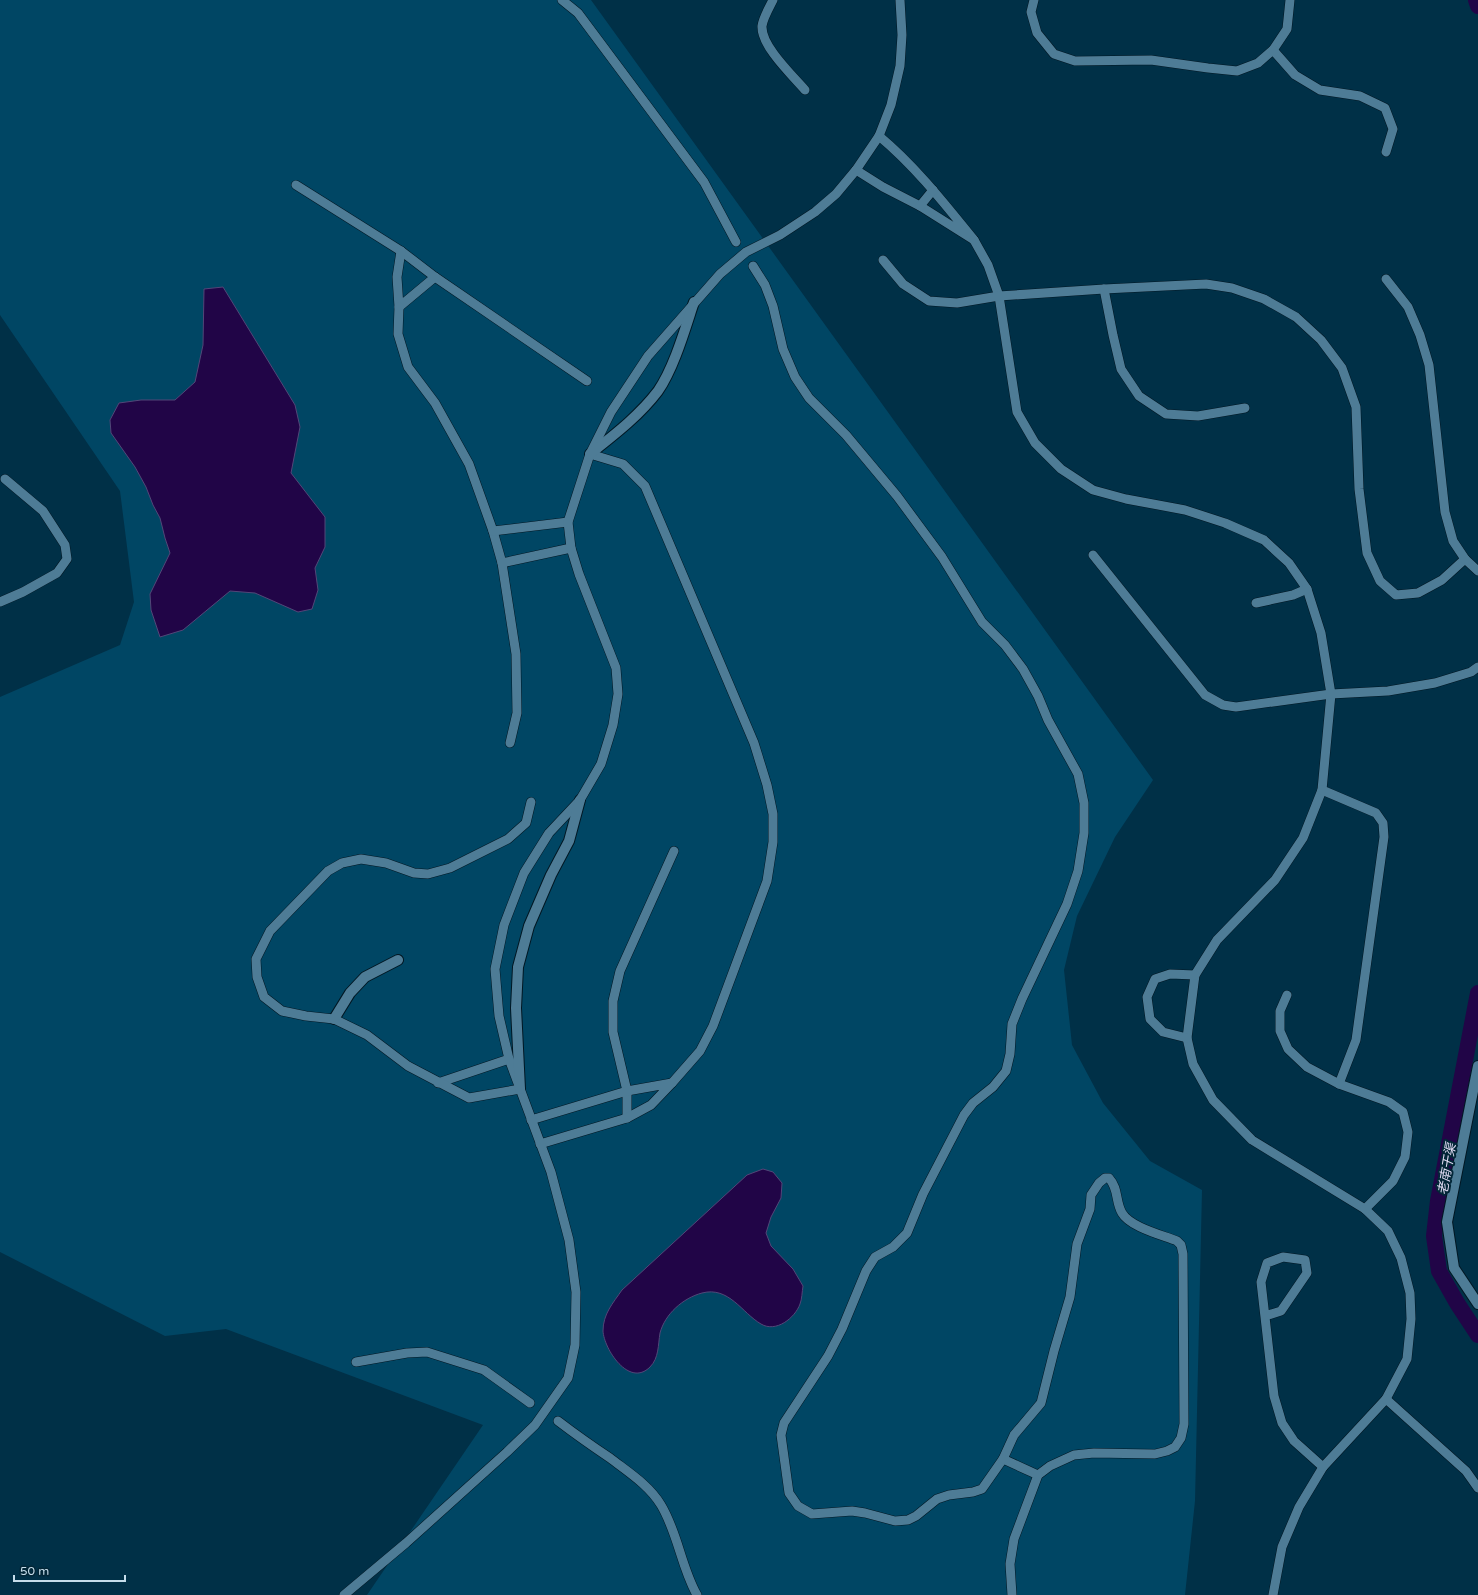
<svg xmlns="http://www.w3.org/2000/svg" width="1478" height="1595" viewBox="0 0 1478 1595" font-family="'Varela Round','Noto Sans SC',sans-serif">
<rect width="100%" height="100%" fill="#003047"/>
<path fill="#004664" d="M 0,0 L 591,0 L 1153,780 L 1115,837 L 1077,916 L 1064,970 L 1072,1045 L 1103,1103 L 1150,1161 L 1202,1190 L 1195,1501 L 1185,1595 L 367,1595 L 483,1425 L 226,1329 L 165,1336 L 0,1252 L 0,697 L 120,645 L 134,602 L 120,491 L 0,315 Z"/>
<g fill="#210547" stroke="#524678">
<path d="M 223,287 L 295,405 L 300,427 L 291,473 L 325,517 L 325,547 L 315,568 L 318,590 L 312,609 L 298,612 L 255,593 L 230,591 L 183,630 L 160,637 L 151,610 L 150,594 L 170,553 L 165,538 L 160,518 L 153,505 L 146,487 L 135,467 L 111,433 L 110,420 L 119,403 L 141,400 L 175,400 L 195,382 L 203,345 L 204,289 Z"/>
<path d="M 763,1169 L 773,1172 L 782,1183 L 781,1198 L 771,1217 L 766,1233 L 771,1246 L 793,1269 L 803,1286 C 802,1292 802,1299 800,1304 C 795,1318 776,1333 761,1324 C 742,1313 729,1286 702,1293 C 683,1298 665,1314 660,1333 C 658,1345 659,1358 650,1367 C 629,1388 604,1349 603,1331 C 603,1314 613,1303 622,1290 L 747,1175 Z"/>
</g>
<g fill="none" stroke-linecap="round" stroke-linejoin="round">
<g stroke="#210547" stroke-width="16">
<path d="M 1476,0 L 1478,6"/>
<path d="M 1478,993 L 1438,1201 L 1434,1236 L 1439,1271 L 1457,1303 L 1478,1335"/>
</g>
<g stroke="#011723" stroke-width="10">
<g id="service">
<path d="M 562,0 L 578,13 L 704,182 L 736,242"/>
<path d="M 773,0 C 769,8 763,18 762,26 C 761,46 792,75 805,90"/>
<path d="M 1034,0 L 1031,12 L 1037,33 L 1054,54 L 1075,61 L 1151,60 L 1208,68 L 1237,71 L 1258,63 L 1273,50 L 1287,29 L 1290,0"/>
<path d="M 1273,50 L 1295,75 L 1320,90 L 1360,96 L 1385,108 L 1393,129 L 1386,152"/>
<path d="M 856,170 L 883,187 L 920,206 L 974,240 C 944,203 915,166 879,136"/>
<path d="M 296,185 L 401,251 L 435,277 L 587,381"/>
<path d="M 920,206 L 933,190"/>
<path d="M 974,240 L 988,265 L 999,296 L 1017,412 L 1035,443 L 1061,469 L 1093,490 L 1126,499 L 1185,510 L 1225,523 L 1264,540 L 1289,563 L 1307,589 L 1321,633 L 1331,694 L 1322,790 L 1303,838 L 1275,880 L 1217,940 L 1195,975 L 1187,1038 L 1193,1064 L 1213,1100 L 1252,1140 L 1365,1209 L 1388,1231 L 1401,1258 L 1410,1293 L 1411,1319 L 1407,1359 L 1386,1399 L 1323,1467 L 1299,1507 L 1282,1547 L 1273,1595"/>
<path d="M 401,251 L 397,277 L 399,307 L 435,277"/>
<path d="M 883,260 L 903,284 L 929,301 L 957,303 L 999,296 L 1104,289 L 1206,284 L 1232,288 L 1264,299 L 1296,317 L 1321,340 L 1342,368 L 1356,407 L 1359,489 L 1367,553 L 1380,581 L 1396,595 L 1418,593 L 1442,580 L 1465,559"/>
<path d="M 753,266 L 765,285 L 773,306 L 783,349 L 795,377 L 809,398 L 846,435 L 897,496 L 942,557 L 982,622 L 1005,645 L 1023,669 L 1038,696 L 1048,720 L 1078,774 L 1084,803 L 1084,833 L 1078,871 L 1067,904 L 1022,999 L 1012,1024 L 1010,1054 L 1006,1071 L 993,1087 L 973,1103 L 964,1115 L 923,1194 L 907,1233 L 893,1247 L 875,1257 L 866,1271 L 842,1329 L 828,1356 L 784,1423 L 781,1435 L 789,1493 L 798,1506 L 812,1514 L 852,1511 L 865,1513 L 895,1521 L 908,1520 L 916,1516 L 937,1499 L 949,1495 L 973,1492 L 982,1489 L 1003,1459 L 1014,1435 L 1041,1403 L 1054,1351 L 1070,1297 L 1077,1244 L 1090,1209 L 1091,1195 L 1099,1183 L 1105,1178 L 1109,1178 C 1119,1189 1115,1201 1122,1213 C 1130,1227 1162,1235 1177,1241 L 1181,1245 L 1183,1254 L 1184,1424 L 1181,1438 L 1175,1447 L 1167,1451 L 1155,1454 L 1094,1453 L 1074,1455 L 1050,1466 L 1038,1475 L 1014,1539 L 1010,1564 L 1012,1595"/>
<path d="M 1386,279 L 1408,307 L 1420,335 L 1429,365 L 1445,512 L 1453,541 L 1465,559 L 1478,571"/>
<path d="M 1104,289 L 1113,335 L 1121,369 L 1139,396 L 1166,414 L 1198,416 L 1245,408"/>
<path d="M 399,307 L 398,334 L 408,367 L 435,403 L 469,464 L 493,531 L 502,563 L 516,654 L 517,713 L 510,743"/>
<path d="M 590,454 L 623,464 L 645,486 L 754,743 L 767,785 L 773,814 L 773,842 L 767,881 L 713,1026 L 700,1051 L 672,1083"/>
<path d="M 493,531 L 568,522"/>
<path d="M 1093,555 L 1205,695 L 1223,705 L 1236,707 L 1331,694 L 1388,691 L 1435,683 L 1471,672 L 1478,667"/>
<path d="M 502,563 L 571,548"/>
<path d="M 0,602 L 23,592 L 57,573 L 67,559 L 65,545 L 43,511 L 5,479"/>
<path d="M 1256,603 L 1293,595 L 1307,589"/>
<path d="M 1322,790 L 1376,813 L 1383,823 L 1384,837 L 1356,1040 L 1339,1084"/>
<path d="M 1287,995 L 1280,1011 L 1280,1031 L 1288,1049 L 1307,1067 L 1339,1084 L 1389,1102 L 1403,1112 L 1408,1132 L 1405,1157 L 1393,1181 L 1365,1209"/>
<path d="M 1187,1038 L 1163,1032 L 1150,1019 L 1147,997 L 1155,979 L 1170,974 L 1195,975"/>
<path d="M 438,1083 L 509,1059"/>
<path d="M 520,1089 L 469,1098 L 408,1066 L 367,1035 L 334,1019 L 306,1016 L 282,1011 L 264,997 L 257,977 L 256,959 L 270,931 L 328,871 L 342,863 L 361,859 L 386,863 L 414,873 L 428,874 L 450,868 L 508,839 L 526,823 L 531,802"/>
<path d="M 627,1118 L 627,1091 L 613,1032 L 613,1001 L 620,971 L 674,851"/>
<path d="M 531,1120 L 627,1091 L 672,1083 L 651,1105 L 627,1118 L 540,1144"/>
<path d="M 1265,1316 L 1281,1311 L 1307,1273 L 1305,1260 L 1283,1257 L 1267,1263 L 1261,1282 L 1274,1396 L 1282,1423 L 1294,1441 L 1323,1467"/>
<path d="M 356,1362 L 407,1353 L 427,1352 L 484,1370 L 530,1403"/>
<path d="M 1386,1399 L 1466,1471 L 1478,1488"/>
<path d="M 558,1421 C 575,1434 592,1446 610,1458 C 628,1472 649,1485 661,1505 C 678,1533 681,1567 697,1595"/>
<path d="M 1003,1459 L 1038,1475"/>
<path d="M 344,1595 L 406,1543 L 507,1452 L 535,1425 L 568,1378 L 575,1345 L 576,1292 L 569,1240 L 551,1172 L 509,1059 L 499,1016 L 495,969 L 504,925 L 524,873 L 549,833 L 580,800 L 601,764 L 613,725 L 618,694 L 616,668 L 579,574 L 571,548 L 568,522 L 590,454 L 611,412 L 648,356 L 720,274 L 746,252 L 780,235 L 815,212 L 836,194 L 856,170 L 879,136 L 891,105 L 900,66 L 902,35 L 900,0"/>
</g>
</g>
<g stroke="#011723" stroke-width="12">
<g id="minor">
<path d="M 590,454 C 614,435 639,416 658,391 C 674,368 685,329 694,302"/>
<path d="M 334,1019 L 350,993 L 365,977 L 398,960"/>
<path d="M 1478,1066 L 1447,1222 L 1454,1268 L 1478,1304"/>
<path d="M 520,1089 L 516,1008 L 518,967 L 529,926 L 551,875 L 569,841 L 580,800"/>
</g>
</g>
<use href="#service" stroke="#4e7c96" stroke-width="9"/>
<use href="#minor" stroke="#4e7c96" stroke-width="10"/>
</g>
<g text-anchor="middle" stroke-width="4" stroke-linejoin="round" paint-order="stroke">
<g font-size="13" font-style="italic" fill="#e0dbf3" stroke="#022637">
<text transform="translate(1446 1169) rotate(-80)" y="5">老南干渠</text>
</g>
</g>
<path d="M14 1575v6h111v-6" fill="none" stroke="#c5ddeb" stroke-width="2"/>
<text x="20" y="1575" font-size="12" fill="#c5ddeb" stroke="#022637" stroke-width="3" paint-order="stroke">50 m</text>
</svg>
